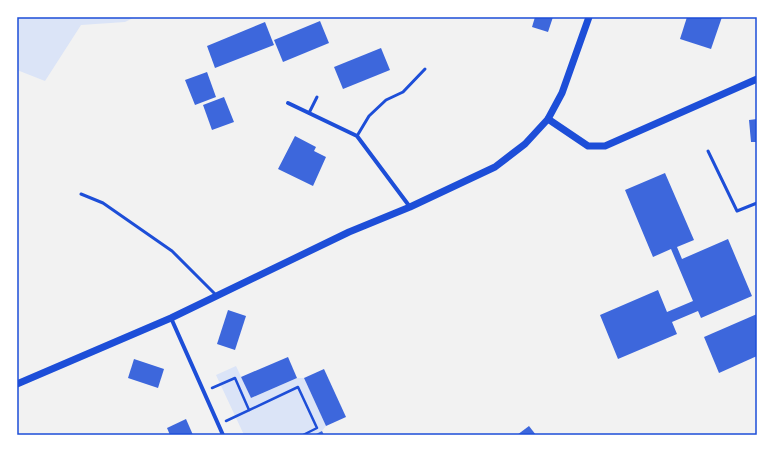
<svg xmlns="http://www.w3.org/2000/svg" width="774" height="452" viewBox="0 0 774 452" font-family="Inter,sans-serif">
<rect width="100%" height="100%" fill="#f2f2f2"/>
<g fill="#dbe4f7">
<path d="M 17,17 L 135,17 L 125,22 L 81,25 L 45,81 L 17,70 Z"/>
<path d="M 236,366 L 251,398 L 297,378 L 304,378 L 326,426 L 322,431 L 314,435 L 244,435 L 216,375 Z"/>
</g>
<g fill="#3d67dc">
<path d="M 535,17 L 553,17 L 548,32 L 532,27 Z"/>
<path d="M 687,17 L 722,17 L 711,49 L 680,39 Z"/>
<path d="M 320,21 L 329,43 L 283,62 L 274,40 Z"/>
<path d="M 265,22 L 274,45 L 215,68 L 207,46 Z"/>
<path d="M 381,48 L 390,70 L 343,89 L 334,67 Z"/>
<path d="M 207,72 L 216,97 L 195,105 L 185,80 Z"/>
<path d="M 224,97 L 234,122 L 212,130 L 203,105 Z"/>
<path d="M 757,119 L 757,142 L 751,142 L 749,120 Z"/>
<path d="M 295,136 L 316,147 L 314,151 L 326,157 L 313,186 L 278,169 Z"/>
<path d="M 665,173 L 694,240 L 677,247 L 682,259 L 728,239 L 752,296 L 701,318 L 698,311 L 672,322 L 677,334 L 618,359 L 600,315 L 658,290 L 667,312 L 693,301 L 671,249 L 653,257 L 625,190 Z"/>
<path d="M 228,310 L 246,316 L 235,350 L 217,344 Z"/>
<path d="M 757,314 L 757,356 L 719,373 L 704,337 Z"/>
<path d="M 288,357 L 297,378 L 251,398 L 241,377 Z"/>
<path d="M 134,359 L 164,369 L 158,388 L 128,378 Z"/>
<path d="M 324,369 L 346,417 L 326,426 L 304,378 Z"/>
<path d="M 186,419 L 193,435 L 170,435 L 167,428 Z"/>
<path d="M 529,426 L 536,435 L 517,435 Z"/>
<path d="M 322,431 L 324,435 L 314,435 Z"/>
</g>
<g fill="none" stroke-linecap="round" stroke-linejoin="round">
<g stroke="#1d4ed8" stroke-width="2.5">
<path d="M 212,388 L 235,378 L 249,410"/>
<path d="M 226,421 L 298,387 L 317,428 L 303,435"/>
</g>
<g stroke="#1d4ed8" stroke-width="3">
<path d="M 309,113 L 317,97"/>
<path d="M 357,136 L 369,116 L 386,100 L 403,92 L 425,69"/>
<path d="M 708,151 L 737,211 L 757,203"/>
<path d="M 81,194 L 103,203 L 172,251 L 216,295"/>
</g>
<g stroke="#1d4ed8" stroke-width="4">
<path d="M 288,103 L 357,136 L 410,207"/>
<path d="M 171,318 L 223,435"/>
</g>
<g stroke="#1d4ed8" stroke-width="7">
<path d="M 548,119 L 588,146 L 605,146 L 757,79"/>
<path d="M 17,384 L 171,318 L 349,232 L 410,207 L 495,167 L 525,144 L 548,119 L 562,93 L 589,17"/>
</g>
</g>
<rect width="774" height="452" fill="none" stroke="#ffffff" stroke-width="36"/>
<rect x="18" y="18" width="738" height="416" fill="none" stroke="#1d4ed8" stroke-width="1.5"/>
</svg>
